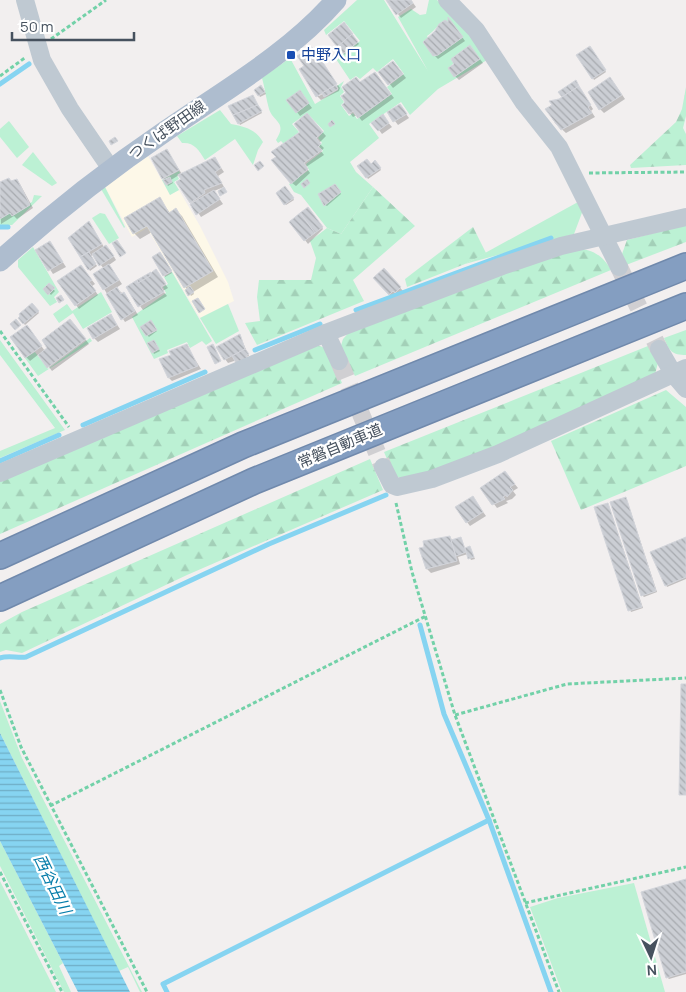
<svg xmlns="http://www.w3.org/2000/svg" width="686" height="992" viewBox="0 0 686 992" font-family="Manrope,'Noto Sans JP',sans-serif">
<defs>
<pattern id="forest-firs" width="22" height="20" patternUnits="userSpaceOnUse" patternTransform="scale(1.25)"><rect width="22" height="20" fill="#bcf1d4"/><path d="M5 1l3.5 6h-7zM16 11l3.5 6h-7z" fill="#a3d0b8"/></pattern>
<pattern id="water-rules" width="6" height="5" patternUnits="userSpaceOnUse" patternTransform="scale(1.25)"><rect width="6" height="5" fill="#86d4f1"/><path d="M0 2.5h6" fill="none" stroke="#6faec6"/></pattern>
<pattern id="building-back-hatch" width="6" height="6" patternUnits="userSpaceOnUse" patternTransform="scale(1.25)"><rect width="6" height="6" fill="#cbced4"/><path d="M-1 5l2 2M0 0l6 6M5-1l2 2" fill="none" stroke="#a7aaaf"/></pattern>
</defs>
<rect width="100%" height="100%" fill="#f2efef"/>
<path fill="#fdf8e8" d="M 148,156 L 170,195 L 179,190 L 200,226 L 228,282 L 234,301 L 200,318 L 147,228 L 132,237 L 105,187 Z"/>
<g fill="#bcf1d4" fill-rule="evenodd">
<path d="M 357,0 L 384,0 L 428,71 L 398,17 L 411,9 L 420,15 L 426,14 L 429,0 L 437,0 L 460,21 L 487,60 L 438,89 L 410,115 L 401,102 L 369,124 L 379,138 L 350,162 L 356,172 L 373,187 L 341,234 L 327,228 L 301,195 L 294,192 L 289,184 L 309,170 L 306,164 L 323,151 L 319,146 L 322,143 L 318,138 L 324,131 L 307,113 L 292,124 L 299,132 L 284,144 L 281,141 L 278,143 L 276,140 C 288,122 273,122 269,109 C 266,99 265,88 262,78 L 290,58 L 315,104 L 338,90 L 337,86 L 344,81 L 341,87 L 344,92 L 340,96 L 344,102 L 341,105 L 349,116 L 353,113 L 357,119 L 392,94 L 387,87 L 404,74 L 393,59 L 377,72 L 373,68 L 360,79 L 356,76 L 350,80 L 336,59 L 360,41 L 344,21 L 326,35 L 324,30 ZM 448,18 L 463,37 L 438,55 L 427,36 C 435,31 437,25 444,21 L 448,22 ZM 470,45 L 480,59 L 454,77 L 448,68 L 454,63 L 451,59 Z"/>
<path d="M 220,110 L 231,124 C 246,127 255,129 263,142 L 258,150 L 253,165 L 235,139 L 205,160 C 199,150 194,142 182,143 L 177,136 Z"/>
<path d="M 9,121 L 29,147 L 17,158 L 0,137 L 0,129 Z"/>
<path d="M 33,152 L 57,183 L 52,186 L 22,165 Z"/>
<path d="M 179,171 L 180,173 L 177,175 L 179,179 L 174,182 L 179,190 L 170,195 L 162,180 Z"/>
<path d="M 105,187 L 125,227 L 124,228 L 101,189 Z"/>
<path d="M 34,195 L 42,196 L 12,225 L 0,225 L 0,218 L 32,202 Z"/>
<path d="M 578,202 L 583,210 L 574,234 L 465,264 Z"/>
<path d="M 100,213 L 105,214 L 119,238 L 109,244 L 92,218 Z"/>
<path d="M 33,247 L 59,292 L 54,297 L 57,302 L 50,306 L 18,267 L 18,260 Z"/>
<path d="M 172,272 L 212,341 L 206,345 L 202,341 L 190,348 L 187,342 L 167,350 L 168,353 L 154,359 L 132,317 L 166,293 L 163,287 L 168,284 L 164,277 Z"/>
<path d="M 101,292 L 112,312 L 83,329 L 73,313 L 59,323 L 53,314 L 67,304 L 72,311 Z"/>
<path d="M 228,304 L 239,331 L 216,344 L 200,318 Z"/>
<path d="M 90,338 L 92,341 L 38,376 L 25,358 L 35,352 L 48,369 Z"/>
<path d="M 0,340 L 65,430 L 0,458 L 0,451 L 55,428 L 0,355 Z"/>
<path d="M 0,701 L 22,758 L 142,992 L 140,992 L 128,967 L 119,971 L 0,733 Z"/>
<path d="M 0,841 L 63,963 L 59,966 L 71,992 L 64,992 L 0,866 Z"/>
<path d="M 0,881 L 56,992 L 0,992 Z"/>
<path d="M 634,883 L 665,992 L 562,992 L 530,907 L 558,898 Z"/>
</g>
<g fill="url(#forest-firs)">
<path d="M 686,87 L 686,116 L 683,128 L 686,134 L 686,165 L 631,168 L 630,165 L 676,122 L 682,109 Z"/>
<path d="M 373,187 L 415,226 L 353,280 L 364,301 L 257,345 L 245,323 L 260,321 L 257,297 L 259,280 L 311,280 L 316,258 L 310,241 L 327,228 L 341,234 Z"/>
<path d="M 686,225 L 686,242 L 626,265 L 622,254 L 627,240 Z"/>
<path d="M 473,227 L 486,253 L 465,264 L 407,287 L 405,279 Z"/>
<path d="M 573,248 C 591,249 602,254 611,270 L 355,376 L 340,349 L 343,339 L 353,328 Z"/>
<path d="M 686,330 L 686,355 C 672,355 669,351 664,338 Z"/>
<path d="M 314,344 L 328,349 L 342,383 L 0,534 L 0,478 Z"/>
<path d="M 648,346 L 658,363 L 654,378 L 500,447 L 407,480 L 394,476 L 384,452 Z"/>
<path d="M 666,390 L 686,407 L 686,466 L 581,510 L 551,441 Z"/>
<path d="M 370,459 L 383,490 L 187,575 L 22,653 L 6,650 L 0,652 L 0,624 L 22,612 Z"/>
</g>
<path fill="url(#water-rules)" d="M 0,731 L 0,733 L 130,992 L 78,992 L 0,841 Z"/>
<g fill="#0003">
<path d="M 387,0 L 411,0 L 416,7 L 401,18 Z"/>
<path d="M 452,23 L 465,41 L 438,59 L 434,55 Z"/>
<path d="M 348,28 L 359,44 L 345,55 L 330,36 Z"/>
<path d="M 312,48 L 336,83 L 318,94 L 319,96 L 338,85 L 340,88 L 339,91 L 321,100 L 317,96 L 305,66 Z"/>
<path d="M 591,49 L 606,72 L 594,80 L 593,78 Z"/>
<path d="M 473,50 L 483,63 L 459,80 L 455,76 Z"/>
<path d="M 397,66 L 406,78 L 393,88 L 380,72 Z"/>
<path d="M 378,77 L 394,98 L 362,121 L 357,115 L 353,117 L 343,105 L 347,103 L 347,93 L 360,83 Z"/>
<path d="M 614,83 L 625,99 L 604,113 L 600,109 Z"/>
<path d="M 577,84 L 593,109 L 591,111 L 595,117 L 566,133 L 555,123 L 547,110 L 563,98 L 560,92 Z"/>
<path d="M 263,88 L 266,94 L 260,97 L 256,90 Z"/>
<path d="M 303,96 L 312,108 L 300,116 L 297,112 Z"/>
<path d="M 254,98 L 262,113 L 240,125 L 239,123 Z"/>
<path d="M 400,106 L 409,118 L 398,125 L 389,113 Z"/>
<path d="M 311,119 L 326,136 L 319,143 L 324,148 L 321,151 L 324,155 L 306,167 L 310,173 L 296,186 L 292,183 Z"/>
<path d="M 386,120 L 392,127 L 382,134 L 379,130 Z"/>
<path d="M 167,151 L 182,174 L 215,159 L 224,172 L 218,176 L 224,187 L 214,191 L 223,204 L 201,217 L 191,202 L 179,175 L 171,180 L 173,183 L 168,186 L 163,178 Z"/>
<path d="M 377,164 L 381,170 L 368,179 L 359,166 Z"/>
<path d="M 9,179 L 12,182 L 17,180 L 20,184 L 33,208 L 17,219 L 14,216 L 1,224 L 0,184 Z"/>
<path d="M 336,187 L 341,194 L 327,206 L 325,205 Z"/>
<path d="M 287,189 L 294,200 L 286,205 L 285,204 Z"/>
<path d="M 159,199 L 171,214 L 176,210 L 182,216 L 218,277 L 193,292 L 194,294 L 191,296 L 152,232 L 140,239 L 134,233 Z"/>
<path d="M 310,210 L 323,229 L 308,244 L 305,240 Z"/>
<path d="M 89,222 L 104,247 L 110,250 L 116,260 L 109,265 L 122,284 L 116,288 L 127,297 L 138,315 L 125,322 L 104,289 L 104,269 L 93,255 L 91,256 L 97,266 L 90,271 L 69,238 Z"/>
<path d="M 50,242 L 66,267 L 53,274 L 37,250 Z"/>
<path d="M 162,255 L 172,273 L 165,277 L 153,258 Z"/>
<path d="M 84,270 L 95,284 L 92,286 L 98,295 L 79,309 L 76,305 Z"/>
<path d="M 384,270 L 404,292 L 400,296 L 398,294 L 393,298 L 375,278 Z"/>
<path d="M 156,271 L 168,288 L 163,291 L 167,296 L 143,310 L 127,288 Z"/>
<path d="M 49,285 L 55,291 L 51,295 L 45,289 Z"/>
<path d="M 32,305 L 39,313 L 25,325 L 19,318 Z"/>
<path d="M 111,316 L 120,329 L 98,342 L 94,338 Z"/>
<path d="M 152,323 L 157,331 L 149,337 L 147,335 Z"/>
<path d="M 74,324 L 89,344 L 52,371 L 39,354 L 30,361 L 26,357 L 30,331 L 45,351 Z"/>
<path d="M 240,336 L 249,356 L 228,363 L 225,359 Z"/>
<path d="M 154,341 L 160,351 L 154,354 L 153,352 Z"/>
<path d="M 186,345 L 201,369 L 172,381 L 169,378 L 172,355 Z"/>
<path d="M 505,472 L 518,488 L 513,491 L 516,495 L 512,499 L 506,501 L 508,503 L 497,508 L 482,488 Z"/>
<path d="M 473,498 L 486,516 L 470,526 L 467,522 Z"/>
<path d="M 627,500 L 657,592 L 644,597 L 642,595 Z"/>
<path d="M 609,506 L 643,608 L 631,612 L 595,508 Z"/>
<path d="M 450,537 L 453,541 L 461,538 L 465,549 L 470,548 L 475,559 L 471,560 L 468,554 L 458,557 L 460,564 L 431,573 L 427,569 L 420,549 Z"/>
<path d="M 686,538 L 686,579 L 667,587 L 652,553 Z"/>
<path d="M 686,880 L 686,974 L 669,979 L 667,977 Z"/>
</g>
<g fill="none" stroke-linecap="round" stroke-linejoin="round">
<g stroke="#86d4f1" stroke-width="5">
<path d="M 0,84 L 29,64"/>
<path d="M 0,227 L 8,227"/>
<path d="M 356,310 L 551,238"/>
<path d="M 255,350 L 320,324"/>
<path d="M 83,425 L 205,372"/>
<path d="M 0,461 L 59,435"/>
<path d="M 420,625 L 444,714 L 489,820 L 551,992"/>
<path d="M 0,658 C 7,655 17,658 26,657 L 269,544 L 386,495"/>
<path d="M 167,992 L 163,984 L 489,820"/>
</g>
</g>
<g fill="url(#building-back-hatch)" stroke="#d3d5db">
<path d="M 386,0 L 411,0 L 413,3 L 396,15 Z"/>
<path d="M 448,17 L 463,37 L 438,55 L 433,56 L 423,42 L 435,31 L 439,24 L 445,20 L 448,22 Z"/>
<path d="M 344,22 L 353,34 L 337,47 L 328,35 Z"/>
<path d="M 352,34 L 358,42 L 343,54 L 337,47 Z"/>
<path d="M 470,45 L 480,59 L 454,77 L 448,68 L 454,64 L 451,59 Z"/>
<path d="M 590,46 L 606,70 L 592,79 L 576,55 Z"/>
<path d="M 312,47 L 318,57 L 312,61 L 313,62 L 320,58 L 337,84 L 316,97 L 299,69 L 304,66 L 297,56 Z"/>
<path d="M 393,61 L 403,74 L 388,85 L 378,72 Z"/>
<path d="M 375,72 L 391,94 L 358,118 L 353,111 L 349,114 L 342,105 L 345,102 L 341,96 L 346,93 L 342,87 L 356,77 L 360,82 Z"/>
<path d="M 610,77 L 622,95 L 599,110 L 588,92 Z"/>
<path d="M 576,80 L 579,86 L 562,97 L 558,92 Z"/>
<path d="M 261,85 L 265,92 L 258,96 L 254,90 Z"/>
<path d="M 336,85 L 338,89 L 324,97 L 322,93 Z"/>
<path d="M 579,86 L 591,105 L 588,107 L 592,113 L 561,130 L 545,109 L 552,105 L 549,101 L 559,99 Z"/>
<path d="M 300,90 L 309,103 L 296,113 L 286,100 Z"/>
<path d="M 253,95 L 258,105 L 233,115 L 228,106 Z"/>
<path d="M 400,104 L 407,114 L 393,122 L 387,112 Z"/>
<path d="M 258,105 L 262,111 L 238,124 L 233,115 Z"/>
<path d="M 307,113 L 323,132 L 316,138 L 321,144 L 318,147 L 322,150 L 304,163 L 308,169 L 291,184 L 271,160 L 276,157 L 271,152 L 300,132 L 294,124 Z"/>
<path d="M 383,114 L 389,123 L 378,131 L 371,123 Z"/>
<path d="M 332,120 L 335,124 L 330,127 L 328,124 Z"/>
<path d="M 115,137 L 118,141 L 111,145 L 109,141 Z"/>
<path d="M 167,149 L 179,170 L 162,179 L 151,158 Z"/>
<path d="M 215,157 L 221,168 L 215,172 L 222,183 L 204,190 L 205,193 L 190,203 L 176,182 L 181,179 L 178,175 Z"/>
<path d="M 367,159 L 371,164 L 375,160 L 381,168 L 366,178 L 357,166 Z"/>
<path d="M 260,161 L 264,166 L 258,171 L 254,165 Z"/>
<path d="M 170,177 L 172,182 L 166,185 L 163,180 Z"/>
<path d="M 9,178 L 11,181 L 17,179 L 30,205 L 12,216 L 10,213 L 0,219 L 0,182 Z"/>
<path d="M 307,179 L 310,183 L 304,188 L 301,184 Z"/>
<path d="M 335,184 L 341,192 L 324,206 L 318,194 Z"/>
<path d="M 285,186 L 294,198 L 284,205 L 276,193 Z"/>
<path d="M 224,187 L 227,192 L 220,196 L 218,191 Z"/>
<path d="M 214,190 L 220,199 L 196,215 L 190,204 Z"/>
<path d="M 160,197 L 169,213 L 176,208 L 213,271 L 184,288 L 147,226 L 133,234 L 124,218 Z"/>
<path d="M 308,207 L 323,227 L 315,233 L 300,213 Z"/>
<path d="M 300,213 L 315,233 L 304,241 L 289,222 Z"/>
<path d="M 89,221 L 102,244 L 80,257 L 68,238 Z"/>
<path d="M 117,240 L 126,253 L 120,257 L 112,243 Z"/>
<path d="M 50,241 L 63,262 L 48,271 L 35,250 Z"/>
<path d="M 106,245 L 114,256 L 99,266 L 92,254 Z"/>
<path d="M 89,252 L 96,264 L 88,270 L 80,257 Z"/>
<path d="M 160,252 L 172,271 L 163,276 L 152,257 Z"/>
<path d="M 109,264 L 119,280 L 103,290 L 93,274 Z"/>
<path d="M 81,265 L 92,280 L 89,282 L 96,291 L 75,306 L 57,281 Z"/>
<path d="M 384,268 L 401,287 L 395,293 L 393,291 L 389,295 L 373,278 Z"/>
<path d="M 156,269 L 166,284 L 161,287 L 164,292 L 138,307 L 126,287 L 137,280 L 138,283 Z"/>
<path d="M 151,272 L 150,276 L 138,283 L 137,280 Z"/>
<path d="M 49,283 L 55,288 L 48,295 L 43,289 Z"/>
<path d="M 190,286 L 194,292 L 188,296 L 185,290 Z"/>
<path d="M 117,287 L 121,294 L 124,292 L 135,311 L 121,320 L 106,294 Z"/>
<path d="M 61,295 L 64,300 L 59,303 L 56,298 Z"/>
<path d="M 198,298 L 205,309 L 199,313 L 192,301 Z"/>
<path d="M 32,303 L 39,311 L 23,324 L 18,318 L 20,316 L 19,314 Z"/>
<path d="M 111,314 L 117,325 L 93,339 L 87,328 Z"/>
<path d="M 16,319 L 21,325 L 15,330 L 10,324 Z"/>
<path d="M 70,319 L 86,339 L 47,368 L 38,355 L 47,348 L 42,340 Z"/>
<path d="M 151,320 L 157,330 L 146,336 L 140,327 Z"/>
<path d="M 27,325 L 42,346 L 25,358 L 10,337 Z"/>
<path d="M 240,334 L 245,349 L 224,360 L 216,347 Z"/>
<path d="M 154,340 L 159,349 L 152,353 L 147,343 Z"/>
<path d="M 187,344 L 198,366 L 168,378 L 159,359 L 171,355 L 169,351 Z"/>
<path d="M 213,344 L 221,361 L 215,364 L 207,347 Z"/>
<path d="M 245,349 L 249,354 L 246,356 L 247,358 L 236,363 L 232,356 Z"/>
<path d="M 505,471 L 515,484 L 510,487 L 513,490 L 507,497 L 506,495 L 503,497 L 505,499 L 492,505 L 480,488 Z"/>
<path d="M 473,496 L 483,512 L 466,523 L 455,507 Z"/>
<path d="M 626,497 L 656,591 L 641,596 L 610,502 Z"/>
<path d="M 608,503 L 642,607 L 628,611 L 594,507 Z"/>
<path d="M 450,536 L 457,561 L 426,569 L 419,548 L 424,547 L 423,541 Z"/>
<path d="M 461,537 L 466,552 L 456,556 L 451,540 Z"/>
<path d="M 686,537 L 686,577 L 665,586 L 650,552 Z"/>
<path d="M 470,546 L 474,557 L 468,559 L 465,548 Z"/>
<path d="M 681,684 L 686,684 L 686,795 L 679,795 Z"/>
<path d="M 686,879 L 686,972 L 666,978 L 641,892 Z"/>
</g>
<g fill="none" stroke-linecap="round" stroke-linejoin="round">
<g stroke="#d0cfd2" stroke-width="18" stroke-dasharray="18 9" stroke-linecap="butt">
<path d="M 619,267 L 659,349"/>
<path d="M 339,361 L 383,467"/>
</g>
<g stroke="#7089ac" stroke-width="28">
<g id="highway">
<path d="M 0,556 L 243,445 L 686,266"/>
<path d="M 0,598 L 254,481 L 686,306"/>
</g>
</g>
<g stroke="#72d1a8" stroke-width="3" stroke-dasharray="4 2.5" stroke-linecap="butt">
<path d="M 51,39 L 106,0"/>
<path d="M 0,76 L 26,57"/>
<path d="M 589,173 L 686,172"/>
<path d="M 0,331 L 69,427"/>
<path d="M 396,503 L 412,572 L 455,715 L 559,992"/>
<path d="M 0,690 L 21,747 L 147,992"/>
<path d="M 455,715 L 567,684 L 686,678"/>
<path d="M 50,806 L 426,616"/>
<path d="M 0,872 L 62,992"/>
<path d="M 525,903 L 686,867"/>
</g>
<g stroke="#bfc9d2" stroke-width="18">
<path d="M 25,0 L 42,60 L 70,109 L 111,169"/>
<path d="M 447,0 L 476,30 L 524,103 L 559,147 L 619,267"/>
<path d="M 326,333 L 339,361"/>
<path d="M 659,349 L 674,375 L 686,389"/>
<path d="M 383,467 L 392,485 L 397,487 L 432,479 L 498,454 L 686,368"/>
<path d="M 0,473 L 326,333 L 502,266 L 561,246 L 686,217"/>
</g>
<path stroke="#aebdcf" stroke-width="21" d="M 0,261 C 53,213 108,170 167,130 C 225,90 290,53 336,0"/>
<use href="#highway" stroke="#849ec1" stroke-width="25"/>
</g>
<rect fill="#1a4fb4" stroke="#fff" stroke-width="2" x="286" y="50" width="10" height="10" rx="2.5"/>
<g text-anchor="middle" stroke-width="4.5" stroke-linejoin="round" paint-order="stroke">
<g font-size="15" fill="#164399" stroke="#fff" text-anchor="start">
<text x="301" y="60">中野入口</text>
</g>
<g font-size="15" fill="#46515e" stroke="#fff">
<text transform="translate(167 130) rotate(-35)" y="5">つくば野田線</text>
<text transform="translate(340 446) rotate(-23)" y="5">常磐自動車道</text>
</g>
<g font-size="16" font-style="italic" fill="#067daa" stroke="#fff">
<text transform="translate(53 884) rotate(64)" y="6">西谷田川</text>
</g>
</g>
<g transform="translate(651 957) rotate(176)" stroke="#ffffff" stroke-width="4" paint-order="stroke">
<path d="M0-4L9 19L0 12L-9 19Z" fill="#46515e"/>
<text y="-8" font-size="14" font-weight="bold" text-anchor="middle" fill="#46515e">N</text>
</g>
<path d="M12 32v8h122v-8" fill="none" stroke="#46515e" stroke-width="2.5"/>
<text x="20" y="32" font-size="15" fill="#46515e" stroke="#ffffff" stroke-width="4" paint-order="stroke">50 m</text>
</svg>
